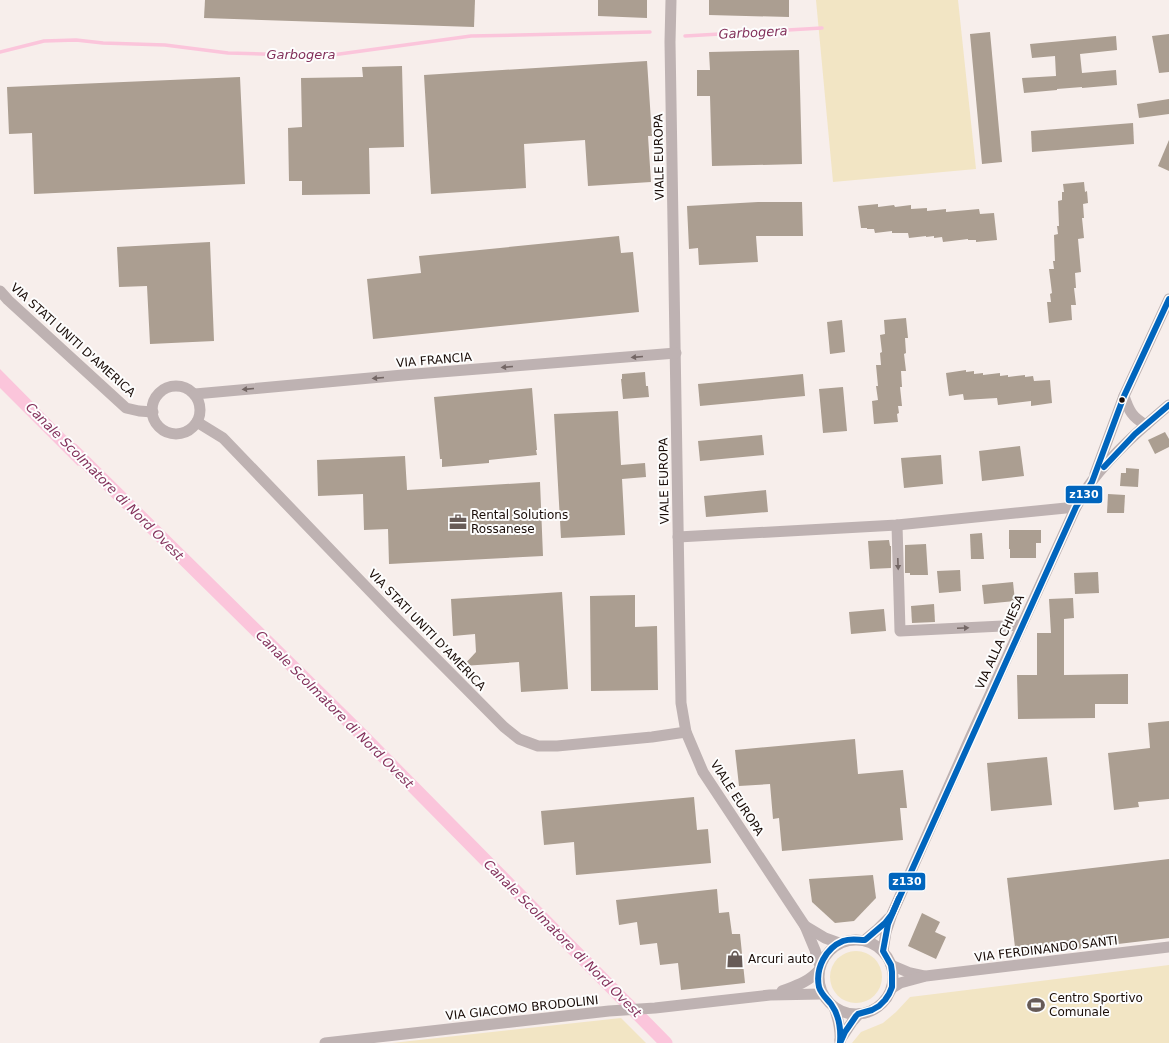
<svg xmlns="http://www.w3.org/2000/svg" width="1169" height="1043" viewBox="0 0 1169 1043" font-family="'DejaVu Sans',sans-serif">
<rect width="100%" height="100%" fill="#f7eeeb"/>
<g fill="#f2e5c4">
<path d="M 816,0 L 958,0 L 976,169 L 833,182 Z"/>
<circle cx="856" cy="977" r="26"/>
<path d="M 1169,965 L 1169,1043 L 852,1043 L 861,1032 L 883,1023 L 896,1012 L 910,997 Z"/>
<path d="M 621,1018 L 646,1043 L 392,1043 Z"/>
</g>
<path fill="#fbc5db" d="M 0,369 L 87,457 L 78,466 L 0,388 Z"/>
<g fill="none" stroke-linecap="round" stroke-linejoin="round">
<g stroke="#fbc5db" stroke-width="3.5">
<path d="M 685,36 L 822,28"/>
<path d="M 0,52 L 44,41 L 76,40 L 103,43 L 165,45 L 228,53 L 325,56 L 471,36 L 650,32"/>
</g>
<path stroke="#fbc5db" stroke-width="13" d="M 72,449 L 360,733 L 666,1043"/>
</g>
<g fill="#ab9e91">
<path d="M 205,0 L 475,0 L 474,27 L 204,18 Z"/>
<path d="M 598,0 L 647,0 L 647,18 L 598,16 Z"/>
<path d="M 709,0 L 789,0 L 789,17 L 709,15 Z"/>
<path d="M 990,32 L 1002,162 L 982,164 L 970,34 Z"/>
<path d="M 1169,34 L 1169,72 L 1159,73 L 1152,36 Z"/>
<path d="M 1116,36 L 1117,50 L 1080,54 L 1082,73 L 1116,70 L 1117,85 L 1082,88 L 1082,87 L 1057,89 L 1057,90 L 1024,93 L 1022,78 L 1056,76 L 1055,56 L 1032,58 L 1030,44 Z"/>
<path d="M 799,50 L 802,164 L 712,166 L 710,96 L 697,96 L 697,70 L 710,70 L 709,52 Z"/>
<path d="M 647,61 L 652,136 L 648,136 L 651,182 L 588,186 L 585,140 L 524,144 L 526,188 L 431,194 L 424,75 Z"/>
<path d="M 402,66 L 404,147 L 369,148 L 370,194 L 302,195 L 302,181 L 289,181 L 288,128 L 302,127 L 301,78 L 363,77 L 362,67 Z"/>
<path d="M 240,77 L 245,184 L 34,194 L 32,133 L 9,134 L 7,87 Z"/>
<path d="M 1169,99 L 1169,114 L 1139,118 L 1137,104 Z"/>
<path d="M 1133,123 L 1134,144 L 1032,152 L 1031,131 Z"/>
<path d="M 1169,140 L 1169,171 L 1158,166 Z"/>
<path d="M 1084,182 L 1085,192 L 1087,191 L 1088,203 L 1083,204 L 1084,218 L 1082,218 L 1084,238 L 1078,239 L 1081,272 L 1075,273 L 1076,288 L 1074,288 L 1076,305 L 1071,305 L 1072,320 L 1049,323 L 1047,302 L 1051,302 L 1050,294 L 1052,293 L 1049,269 L 1054,269 L 1053,261 L 1055,261 L 1054,235 L 1058,234 L 1057,226 L 1059,226 L 1058,201 L 1062,200 L 1062,192 L 1064,192 L 1063,184 Z"/>
<path d="M 758,202 L 802,202 L 803,236 L 756,236 L 758,262 L 699,265 L 698,248 L 689,249 L 687,206 Z"/>
<path d="M 878,204 L 878,207 L 894,205 L 895,207 L 911,205 L 911,209 L 927,208 L 927,211 L 946,209 L 946,212 L 979,209 L 980,214 L 994,213 L 997,240 L 976,242 L 976,240 L 968,240 L 968,239 L 943,242 L 942,237 L 934,238 L 934,236 L 926,237 L 926,236 L 909,238 L 908,233 L 892,233 L 892,231 L 875,233 L 874,229 L 867,229 L 867,228 L 861,228 L 858,206 Z"/>
<path d="M 619,236 L 621,253 L 633,252 L 639,312 L 373,339 L 367,279 L 421,273 L 419,256 Z"/>
<path d="M 210,242 L 214,341 L 150,344 L 147,286 L 119,287 L 117,247 Z"/>
<path d="M 906,318 L 908,338 L 905,338 L 906,353 L 904,354 L 906,371 L 901,371 L 902,387 L 900,387 L 902,406 L 898,406 L 899,413 L 897,414 L 898,422 L 874,424 L 872,401 L 878,400 L 876,386 L 878,386 L 876,365 L 881,365 L 880,353 L 882,352 L 880,335 L 885,334 L 884,320 Z"/>
<path d="M 842,320 L 845,352 L 830,354 L 827,322 Z"/>
<path d="M 966,370 L 966,372 L 974,371 L 974,374 L 983,373 L 983,375 L 1000,373 L 1000,376 L 1008,375 L 1008,377 L 1025,375 L 1025,377 L 1033,376 L 1034,381 L 1050,380 L 1052,403 L 1031,406 L 1031,401 L 998,405 L 997,398 L 964,400 L 963,394 L 949,396 L 946,373 Z"/>
<path d="M 645,372 L 646,386 L 648,386 L 649,397 L 623,399 L 621,379 L 622,379 L 622,374 Z"/>
<path d="M 803,374 L 805,396 L 700,406 L 698,384 Z"/>
<path d="M 843,387 L 847,431 L 823,433 L 819,389 Z"/>
<path d="M 532,388 L 537,450 L 536,450 L 537,455 L 489,460 L 489,463 L 442,467 L 442,459 L 440,459 L 434,397 Z"/>
<path d="M 618,411 L 621,465 L 645,463 L 646,477 L 622,479 L 625,535 L 561,538 L 554,414 Z"/>
<path d="M 1165,432 L 1169,439 L 1169,447 L 1155,454 L 1148,440 Z"/>
<path d="M 762,435 L 764,455 L 700,461 L 698,441 Z"/>
<path d="M 1020,446 L 1024,476 L 982,481 L 979,451 Z"/>
<path d="M 941,455 L 943,484 L 904,488 L 901,458 Z"/>
<path d="M 405,456 L 407,490 L 540,482 L 543,556 L 389,564 L 388,529 L 364,530 L 363,494 L 318,496 L 317,460 Z"/>
<path d="M 1126,468 L 1139,469 L 1138,487 L 1120,486 L 1121,473 L 1126,473 Z"/>
<path d="M 766,490 L 768,512 L 706,517 L 704,496 Z"/>
<path d="M 1108,494 L 1125,495 L 1124,513 L 1107,513 Z"/>
<path d="M 1009,530 L 1041,530 L 1041,543 L 1036,543 L 1036,558 L 1010,558 L 1010,549 L 1009,549 Z"/>
<path d="M 982,533 L 984,559 L 971,559 L 970,534 Z"/>
<path d="M 889,540 L 890,546 L 891,546 L 891,568 L 870,569 L 868,541 Z"/>
<path d="M 926,544 L 928,575 L 910,575 L 910,573 L 905,573 L 905,545 Z"/>
<path d="M 960,570 L 961,591 L 939,593 L 937,571 Z"/>
<path d="M 1098,572 L 1099,593 L 1075,594 L 1074,573 Z"/>
<path d="M 1013,582 L 1015,601 L 984,604 L 982,585 Z"/>
<path d="M 562,592 L 568,689 L 521,692 L 519,662 L 463,666 L 476,652 L 475,634 L 453,636 L 451,599 Z"/>
<path d="M 635,595 L 635,627 L 657,626 L 658,690 L 591,691 L 590,596 Z"/>
<path d="M 1073,598 L 1074,618 L 1064,619 L 1064,675 L 1128,674 L 1128,704 L 1095,704 L 1095,718 L 1018,719 L 1017,675 L 1037,675 L 1037,633 L 1051,633 L 1049,599 Z"/>
<path d="M 934,604 L 935,622 L 912,623 L 911,606 Z"/>
<path d="M 884,609 L 886,631 L 851,634 L 849,612 Z"/>
<path d="M 1169,721 L 1169,799 L 1138,802 L 1139,807 L 1114,810 L 1108,753 L 1150,748 L 1148,723 Z"/>
<path d="M 855,739 L 858,774 L 903,770 L 907,808 L 900,808 L 903,840 L 782,851 L 779,818 L 773,819 L 770,784 L 739,786 L 735,750 Z"/>
<path d="M 1047,757 L 1052,805 L 991,811 L 987,763 Z"/>
<path d="M 694,797 L 697,830 L 708,829 L 711,863 L 576,875 L 574,842 L 544,845 L 541,811 Z"/>
<path d="M 1169,859 L 1169,938 L 1016,956 L 1007,878 Z"/>
<path d="M 873,875 L 876,898 L 854,921 L 835,923 L 812,902 L 809,879 Z"/>
<path d="M 717,889 L 719,913 L 729,912 L 732,934 L 740,934 L 745,983 L 681,990 L 678,963 L 660,965 L 657,943 L 640,945 L 637,922 L 619,925 L 616,900 Z"/>
<path d="M 922,913 L 940,922 L 935,932 L 946,937 L 936,959 L 908,946 Z"/>
</g>
<g fill="none" stroke-linecap="round" stroke-linejoin="round">
<g stroke="#beb2b2" stroke-width="11">
<path d="M 671,0 L 670,42 L 681,703 L 686,732 L 703,772 L 805,926 L 815,950 L 820,966"/>
<path d="M 0,291 L 8,300 L 126,408 L 139,411 L 153,412"/>
<circle cx="176" cy="410" r="24"/>
<path d="M 195,394 L 403,375 L 676,353"/>
<path d="M 1124,396 C 1129,411 1132,417 1146,425"/>
<path d="M 197,422 L 223,438 L 396,618 L 504,727 L 519,739 L 538,746 L 557,746 L 652,737 L 686,732"/>
<path d="M 1095,474 L 1124,396 L 1169,299"/>
<path d="M 897,525 L 900,631 L 1022,625"/>
<path d="M 678,537 L 897,525 L 1076,507"/>
<path d="M 805,926 L 825,938 L 839,943"/>
<circle cx="856" cy="977" r="37"/>
<path d="M 865,940 L 878,929 L 889,918"/>
<path d="M 883,951 L 886,932 L 892,914 L 971,736 L 1076,507 C 1081,498 1086,489 1092,481 C 1114,452 1142,428 1169,405"/>
<path d="M 891,965 L 910,973 L 924,976"/>
<path d="M 892,988 L 900,983 L 926,976 L 1169,947"/>
<path d="M 782,991 C 795,986 809,982 819,970"/>
<path d="M 834,1007 C 838,1018 841,1031 840,1043"/>
<path d="M 840,1040 L 852,1022 L 859,1014"/>
<path d="M 325,1043 L 609,1011 L 655,1008 L 770,995 L 822,994"/>
</g>
<g stroke="#fdfdfd" stroke-width="9">
<g id="bus-1">
<path d="M 1104,467 L 1135,434 L 1169,405"/>
<path d="M 840,1043 C 841,1030 839,1015 831,1004 C 827,999 821,994 819,987 C 815,968 826,948 843,941 C 851,938 858,940 865,940 L 885,923 L 892,914 L 1076,507 L 1092,482 L 1124,396 L 1169,299"/>
<path d="M 840,1043 L 845,1032 L 856,1016 L 858,1014 L 872,1010 L 879,1006 L 885,1000 L 889,994 L 892,987 L 892,972 L 891,965 L 883,951 L 888,924 L 899,898"/>
</g>
</g>
<use href="#bus-1" stroke="#0065bd" stroke-width="6"/>
</g>
<defs><path id="oneway-solid" d="M-6-.8H1V-3.2L6.5 0L1 3.2V.8H-6Z"/></defs>
<g fill="#746765">
<use href="#oneway-solid" transform="translate(637 357) rotate(175)"/>
<use href="#oneway-solid" transform="translate(507 367) rotate(175)"/>
<use href="#oneway-solid" transform="translate(378 378) rotate(175)"/>
<use href="#oneway-solid" transform="translate(248 389) rotate(175)"/>
<use href="#oneway-solid" transform="translate(898 564) rotate(88)"/>
<use href="#oneway-solid" transform="translate(963 628) rotate(-3)"/>
</g>
<defs>
<g id="office-bare" transform="scale(1.38)"><path d="M-6-3h4V-5.5h4V-3h4V5H-6ZM-1-4.5V-3h2v-1.5ZM-6 0V1H6V0Z" fill="#675b57" stroke="#fdfdfd" stroke-width="2.5" paint-order="stroke"/></g>
<g id="shop-bare" transform="scale(1.38)"><path d="M-5-2.5h2.3a2.7 3.5 0 0 1 5.4 0H5L5.5 6h-11ZM-1.5-2.5h3a1.5 2.3 0 0 0-3 0Z" fill="#675b57" stroke="#fdfdfd" stroke-width="2.5" paint-order="stroke"/></g>
<g id="stadium-bare" transform="scale(1.38)"><path d="M0-5a6.5 5 0 1 0 0 10a6.5 5 0 1 0 0-10ZM-3.5-1.8h7v3.6h-7Z" fill="#675b57" stroke="#fdfdfd" stroke-width="2.5" paint-order="stroke"/></g>
</defs>
<g fill-rule="evenodd">
<use href="#office-bare" x="458" y="522"/>
<use href="#shop-bare" x="735" y="959"/>
<use href="#stadium-bare" x="1036" y="1005"/>
</g>
<circle fill="#190c07" stroke="#fdfdfd" stroke-width="1.5" cx="1122" cy="400" r="3.5"/>
<g text-anchor="middle" stroke-width="4" stroke-linejoin="round" paint-order="stroke">
<g font-size="12" fill="#190c07" stroke="#fdfdfd">
<text transform="translate(659 157) rotate(-91)" y="4">VIALE EUROPA</text>
<text transform="translate(73 340) rotate(42)" y="4">VIA STATI UNITI D'AMERICA</text>
<text transform="translate(434 360) rotate(-5)" y="4">VIA FRANCIA</text>
<text transform="translate(664 481) rotate(-91)" y="4">VIALE EUROPA</text>
<text transform="translate(427 630) rotate(46)" y="4">VIA STATI UNITI D'AMERICA</text>
<text transform="translate(1000 642) rotate(-66)" y="4">VIA ALLA CHIESA</text>
<text transform="translate(737 798) rotate(57)" y="4">VIALE EUROPA</text>
<text transform="translate(1046 949) rotate(-7)" y="4">VIA FERDINANDO SANTI</text>
<text transform="translate(522 1008) rotate(-6)" y="4">VIA GIACOMO BRODOLINI</text>
</g>
<g font-size="12" fill="#190c07" stroke="#fdfdfd" text-anchor="start">
<text x="471" y="519">Rental Solutions<tspan x="471" dy="14">Rossanese</tspan></text>
<text x="748" y="963">Arcuri auto</text>
<text x="1049" y="1002">Centro Sportivo<tspan x="1049" dy="14">Comunale</tspan></text>
</g>
<g font-size="13" font-style="italic" fill="#83315b" stroke="#fdfdfd">
<text transform="translate(753 32) rotate(-3)" y="5">Garbogera</text>
<text x="301" y="59">Garbogera</text>
<text transform="translate(105 481) rotate(45)" y="5">Canale Scolmatore di Nord Ovest</text>
<text transform="translate(335 709) rotate(45)" y="5">Canale Scolmatore di Nord Ovest</text>
<text transform="translate(563 938) rotate(45)" y="5">Canale Scolmatore di Nord Ovest</text>
</g>
</g>
<g stroke="#fdfdfd" stroke-width="1.5">
<rect x="1065" y="485" width="38" height="19" rx="4" fill="#0065bd"/>
<rect x="888" y="872" width="38" height="19" rx="4" fill="#0065bd"/>
</g>
<g font-size="11" text-anchor="middle" font-weight="bold" fill="#fff">
<text x="1084" y="498">z130</text>
<text x="907" y="885">z130</text>
</g>
</svg>
